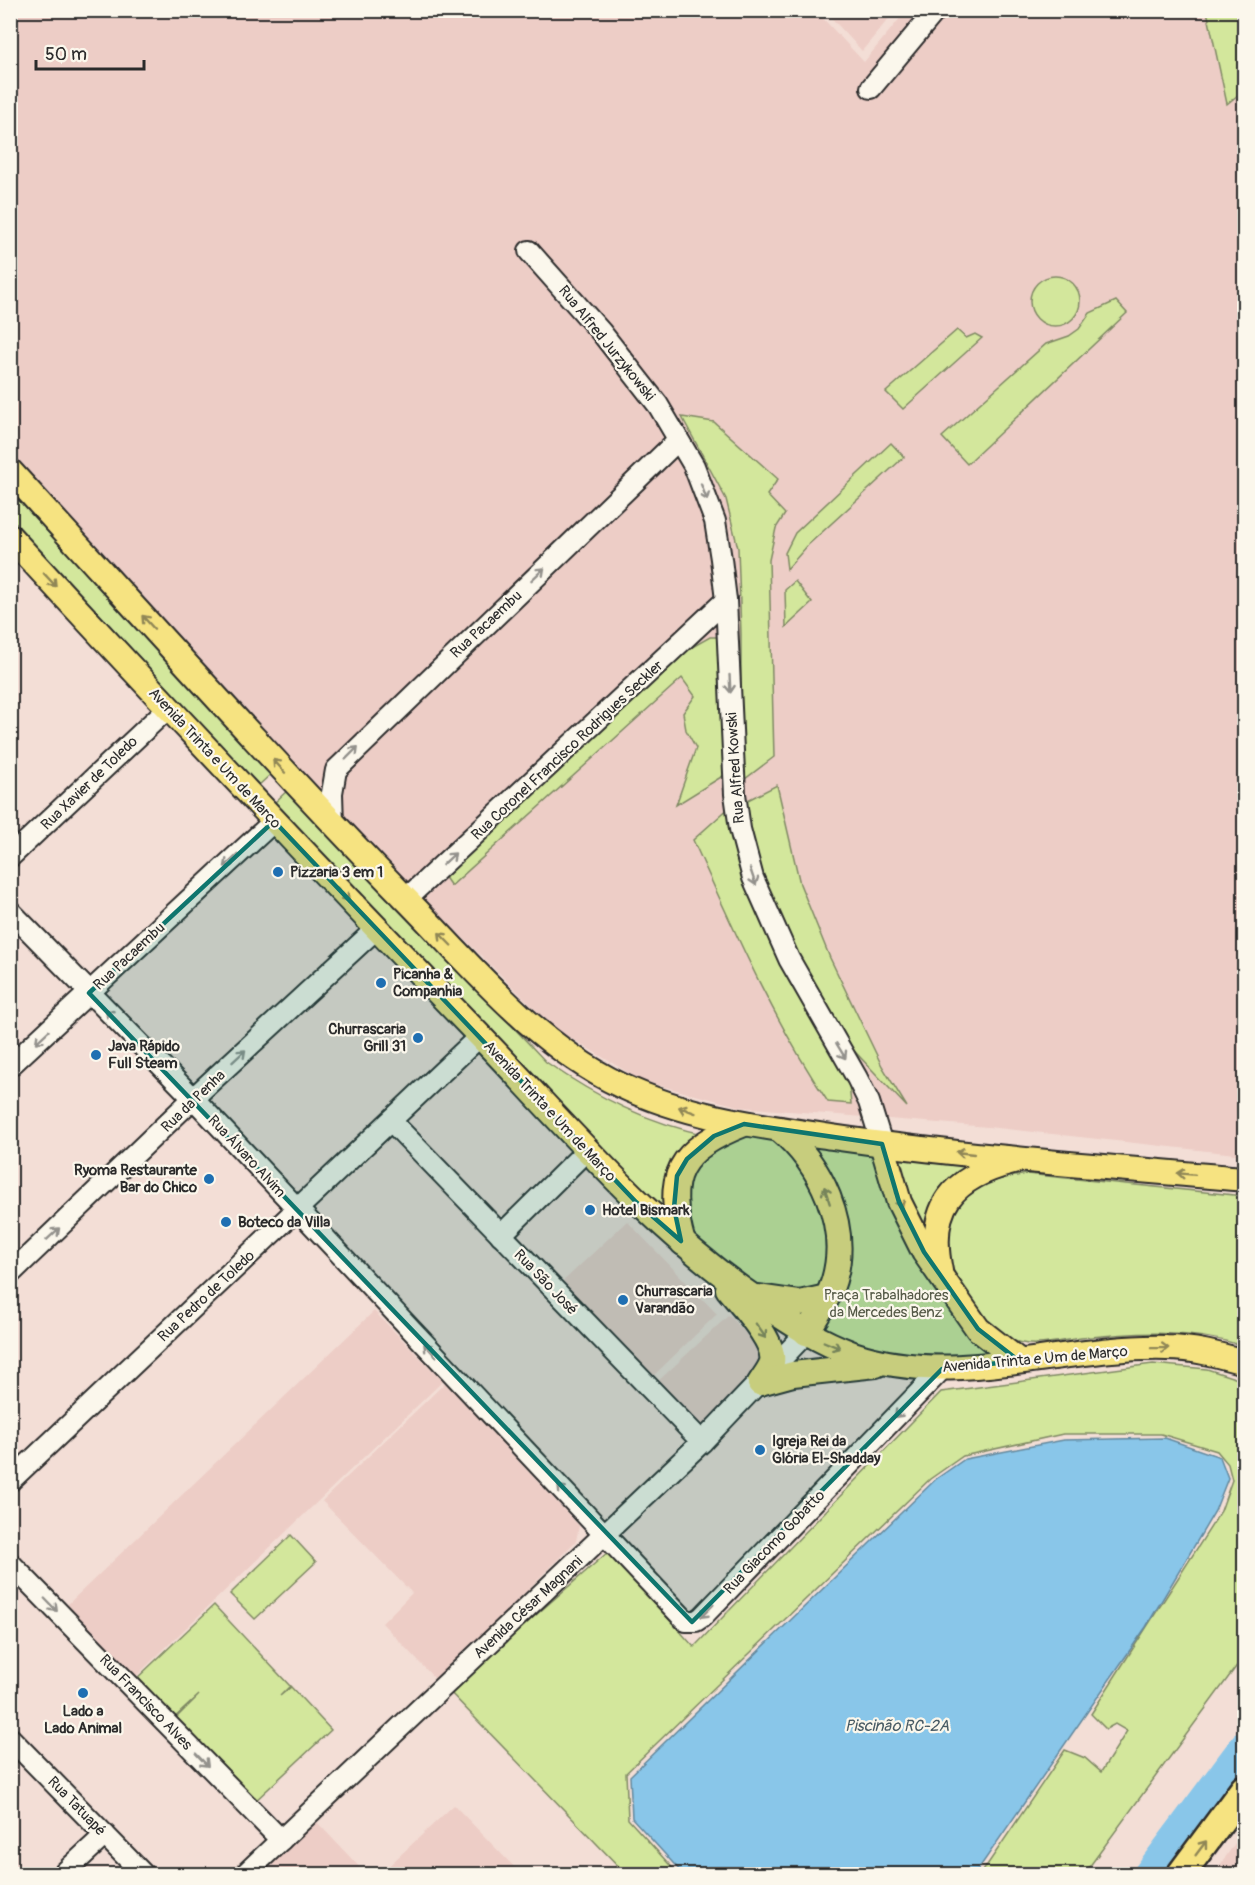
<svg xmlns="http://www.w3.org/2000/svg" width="1255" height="1885" viewBox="0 0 1255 1885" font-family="Pangolin,sans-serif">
<rect width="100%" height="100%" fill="#f3ded6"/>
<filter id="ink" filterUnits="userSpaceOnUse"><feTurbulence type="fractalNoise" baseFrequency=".0167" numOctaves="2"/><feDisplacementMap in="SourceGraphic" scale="12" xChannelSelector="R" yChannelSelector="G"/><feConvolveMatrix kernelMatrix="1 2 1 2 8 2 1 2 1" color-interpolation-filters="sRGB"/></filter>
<g filter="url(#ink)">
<g fill="#edcdc6">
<path d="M 11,11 L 816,11 L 864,62 L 906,11 L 1244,11 L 1244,1155 L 988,1127 L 741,1107 L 642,1081 L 554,1028 L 340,816 L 11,457 Z"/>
<path d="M 825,11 L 895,11 L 862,51 Z"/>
<path d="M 627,1221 L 717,1314 L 648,1381 L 557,1287 Z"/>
<path d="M 374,1311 L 443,1381 L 132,1680 L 64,1608 Z"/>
<path d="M 729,1315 L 760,1349 L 760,1368 L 700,1432 L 655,1384 Z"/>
<path d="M 445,1383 L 579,1526 L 576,1541 L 437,1681 L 382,1623 L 412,1593 L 322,1501 Z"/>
<path d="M 454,1805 L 521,1874 L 380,1874 Z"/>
<path d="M 315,1820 L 366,1874 L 256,1874 Z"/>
<path d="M 1244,1830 L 1244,1874 L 1214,1874 Z"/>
</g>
<g fill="#d3e79c" stroke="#7f8964" stroke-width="1.5">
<path d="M 1207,11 L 1244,11 L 1244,90 L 1227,104 Z"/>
<circle cx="1055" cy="301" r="25"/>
<path d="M 1116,301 L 1127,313 L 967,464 L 942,437 L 1046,344 L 1069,336 L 1079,329 L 1090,313 Z"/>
<path d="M 957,330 L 966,338 L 975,334 L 982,338 L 903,409 L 886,392 Z"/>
<path d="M 682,417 L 714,422 L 778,479 L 767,495 L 785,514 L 776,528 L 769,560 L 774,757 L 741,782 L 741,634 L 738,548 L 726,499 Z"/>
<path d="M 891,443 L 904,457 L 808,545 L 787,569 L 785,553 L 795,533 Z"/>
<path d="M 11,492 L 271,774 L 258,786 L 11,518 Z"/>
<path d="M 795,581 L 812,603 L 786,627 L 785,590 Z"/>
<path d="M 710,637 L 721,637 L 726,774 L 676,805 L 696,748 L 686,730 L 683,713 L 695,696 L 682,678 L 451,886 L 442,873 L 678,655 Z"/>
<path d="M 777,785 L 800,884 L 830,958 L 882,1066 L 907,1107 L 843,1039 L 788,939 L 758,875 L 744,802 Z"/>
<path d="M 289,789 L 546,1062 C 598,1098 648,1123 710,1136 L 698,1144 L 673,1223 L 647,1201 L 274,803 Z"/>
<path d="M 731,806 L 783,961 L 849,1084 L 851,1104 L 828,1102 C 773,1020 734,930 693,840 Z"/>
<path d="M 749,1133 L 774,1138 L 804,1159 L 829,1231 L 827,1272 L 815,1295 L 754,1289 L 687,1236 L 682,1194 L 698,1158 Z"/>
<path d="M 794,1135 L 880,1149 L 894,1199 L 1002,1358 L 906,1358 L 814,1331 L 845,1252 Z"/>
<path d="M 889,1151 L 997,1160 L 977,1169 L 933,1249 Z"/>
<path d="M 1027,1174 L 1244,1196 L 1244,1346 C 1191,1329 1136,1332 1081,1338 C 1063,1340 1040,1347 1022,1343 C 990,1337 971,1305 957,1278 C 945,1255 943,1231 955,1208 C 969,1184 1002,1178 1027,1174 Z"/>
<path d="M 1153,1364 L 1207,1369 L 1244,1381 L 1244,1656 L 1084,1874 L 981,1874 L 1065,1750 L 1085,1758 L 1101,1772 L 1127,1731 L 1115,1724 L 1106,1729 L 1091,1714 L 1221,1511 L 1232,1480 L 1228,1464 L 1217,1451 L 1161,1434 L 1063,1434 L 963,1456 L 930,1479 L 626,1773 L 628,1819 L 678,1874 L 626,1874 L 449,1691 L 608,1552 L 694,1647 L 941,1392 Z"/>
<path d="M 291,1535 L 316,1562 L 255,1619 L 230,1594 Z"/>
<path d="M 214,1605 L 290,1686 L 280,1696 L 291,1687 L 331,1730 L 252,1804 L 173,1721 L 199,1695 L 172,1720 L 135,1680 Z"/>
</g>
<path fill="#89c6e9" stroke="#63889d" stroke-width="1.5" d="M 1165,1438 L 1220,1457 L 1228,1478 L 1215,1511 L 1146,1627 L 975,1874 L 683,1874 L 632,1818 L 630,1776 L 936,1479 L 965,1459 L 1064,1440 Z"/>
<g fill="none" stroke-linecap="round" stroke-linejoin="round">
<path stroke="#89c6e9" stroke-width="26" d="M 1146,1874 L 1244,1743"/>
<g stroke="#2b2b2b" stroke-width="24">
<g id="minor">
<path d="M 871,88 L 936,10"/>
<path d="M 529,251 L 601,332 L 658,405 L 694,466 L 715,521 L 721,559 L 726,600 L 735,794 L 740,829 L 753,878 L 789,959 L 857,1078 L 869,1102 L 882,1144"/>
<path d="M 333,825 L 332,793 L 336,770 L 678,440"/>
<path d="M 10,857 L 168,708"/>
<path d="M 406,899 L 726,600"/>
<path d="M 10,911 L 194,1099 L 686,1621 L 696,1621 L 702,1617 L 942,1369"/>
<path d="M 10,1066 L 274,821"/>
<path d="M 391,1121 L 702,1442"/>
<path d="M 501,1235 L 587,1150"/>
<path d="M 10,1274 L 204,1088 L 376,929"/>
<path d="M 10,1481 L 480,1036"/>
<path d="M 10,1563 L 281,1840"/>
<path d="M 10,1738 L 143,1874"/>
<path d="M 63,1874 L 105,1835"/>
<path d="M 245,1874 L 702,1442 L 806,1333"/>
</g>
</g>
<g stroke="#2b2b2b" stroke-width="28">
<g id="major">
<path d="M 10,471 C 141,614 270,759 405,898 C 472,966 532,1042 620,1085 C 687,1117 759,1126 832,1137 C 968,1157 1107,1167 1244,1179"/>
<path d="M 10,537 C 164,704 319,869 477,1033 C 570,1129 651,1229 763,1304 C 792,1324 820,1342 853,1354 C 955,1389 1063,1345 1167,1348 C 1193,1348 1219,1355 1244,1362"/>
<path d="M 779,1129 C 821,1164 850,1225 834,1280 C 828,1300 817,1316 806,1333"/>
<path d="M 882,1144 L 899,1202 L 924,1252 L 978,1329 L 1019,1361"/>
<path d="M 683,1243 C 664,1175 678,1150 744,1124"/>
<path d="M 940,1271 C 927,1207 952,1177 1013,1162"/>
<path d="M 728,1289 C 741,1305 776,1341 772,1362 C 770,1369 764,1376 760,1383"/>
<path d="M 759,1297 L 800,1303 L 827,1297"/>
<path d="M 760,1383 L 793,1374 L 876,1365"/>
</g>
</g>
<g stroke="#2b2b2b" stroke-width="32">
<path id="highway" d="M 1181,1874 L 1244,1789"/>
</g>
<use href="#minor" stroke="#fbf7ec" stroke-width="20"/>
<use href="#major" stroke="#f6e381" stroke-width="24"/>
<use href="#highway" stroke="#f6e381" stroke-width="27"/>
</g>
<defs><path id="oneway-shaft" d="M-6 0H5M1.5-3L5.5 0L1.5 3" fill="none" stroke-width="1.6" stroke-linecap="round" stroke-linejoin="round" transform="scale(1.5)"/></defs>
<g stroke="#93918c">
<use href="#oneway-shaft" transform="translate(704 492) rotate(69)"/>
<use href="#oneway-shaft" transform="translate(538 574) rotate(-43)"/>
<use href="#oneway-shaft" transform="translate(730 684) rotate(87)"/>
<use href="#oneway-shaft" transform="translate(352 753) rotate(-45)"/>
<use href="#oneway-shaft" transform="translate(449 859) rotate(-43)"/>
<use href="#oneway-shaft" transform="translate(231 861) rotate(137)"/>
<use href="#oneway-shaft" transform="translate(753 877) rotate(71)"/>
<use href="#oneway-shaft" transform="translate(112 1016) rotate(-135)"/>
<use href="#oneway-shaft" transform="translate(42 1037) rotate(137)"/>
<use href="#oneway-shaft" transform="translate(841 1051) rotate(59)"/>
<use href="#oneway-shaft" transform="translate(239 1056) rotate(-43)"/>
<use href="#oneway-shaft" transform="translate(53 1234) rotate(-43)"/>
<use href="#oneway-shaft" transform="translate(430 1350) rotate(-133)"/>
<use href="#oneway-shaft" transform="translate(901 1411) rotate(134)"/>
<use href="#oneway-shaft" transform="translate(564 1492) rotate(-133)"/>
<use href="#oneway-shaft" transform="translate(51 1605) rotate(46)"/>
<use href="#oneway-shaft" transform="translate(707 1611) rotate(135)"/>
<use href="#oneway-shaft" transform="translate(202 1760) rotate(46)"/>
</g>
<g stroke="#908756">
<use href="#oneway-shaft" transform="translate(50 580) rotate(47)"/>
<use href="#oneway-shaft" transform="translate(148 622) rotate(-132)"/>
<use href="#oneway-shaft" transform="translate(279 766) rotate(-132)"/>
<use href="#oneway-shaft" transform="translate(343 894) rotate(47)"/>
<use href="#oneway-shaft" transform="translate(445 939) rotate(-134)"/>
<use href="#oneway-shaft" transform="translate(687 1110) rotate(-160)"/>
<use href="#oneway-shaft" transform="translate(965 1153) rotate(-174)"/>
<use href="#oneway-shaft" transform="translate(1186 1174) rotate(-175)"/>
<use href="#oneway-shaft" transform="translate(827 1195) rotate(-108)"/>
<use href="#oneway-shaft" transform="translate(899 1200) rotate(71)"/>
<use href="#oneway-shaft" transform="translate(761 1331) rotate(55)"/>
<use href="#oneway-shaft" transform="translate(832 1345) rotate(23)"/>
<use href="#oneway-shaft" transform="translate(1160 1348) rotate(-1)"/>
<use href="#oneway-shaft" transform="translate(1201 1848) rotate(-53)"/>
</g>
</g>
<path fill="#0f766e" fill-opacity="0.2" stroke="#0f766e" stroke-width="4.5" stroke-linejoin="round" d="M 274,821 L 636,1202 L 681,1241 L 674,1208 L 677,1176 L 687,1159 L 714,1136 L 744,1124 L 882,1144 L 899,1202 L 924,1252 L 978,1329 L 1019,1361 L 942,1369 L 692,1622 L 89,993 Z"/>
<g fill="#1f6fb2" stroke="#fbf7ec" stroke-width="2">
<circle cx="278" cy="872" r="6"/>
<circle cx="381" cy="983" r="6"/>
<circle cx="418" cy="1038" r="6"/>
<circle cx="96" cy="1055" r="6"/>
<circle cx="209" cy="1179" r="6"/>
<circle cx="590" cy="1210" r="6"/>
<circle cx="226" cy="1222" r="6"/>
<circle cx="623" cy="1300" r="6"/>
<circle cx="760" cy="1450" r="6"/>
<circle cx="83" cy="1693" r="6"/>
</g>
<g text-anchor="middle" stroke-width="4.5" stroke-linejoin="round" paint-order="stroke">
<g font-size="15" fill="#2b2b2b" stroke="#fbf7ec">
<text transform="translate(607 343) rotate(51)" y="5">Rua Alfred Jurzykowski</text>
<text transform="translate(486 624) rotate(-43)" y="5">Rua Pacaembu</text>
<text transform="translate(567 750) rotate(-43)" y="5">Rua Coronel Francisco Rodrigues Seckler</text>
<text transform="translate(215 758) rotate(47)" y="5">Avenida Trinta e Um de Março</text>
<text transform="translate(735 768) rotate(-94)" y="5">Rua Alfred Kowski</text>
<text transform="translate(89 783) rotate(-44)" y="5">Rua Xavier de Toledo</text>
<text transform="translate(129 956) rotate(-43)" y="5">Rua Pacaembu</text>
<text transform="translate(193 1101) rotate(-44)" y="5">Rua da Penha</text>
<text transform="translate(550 1111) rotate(47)" y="5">Avenida Trinta e Um de Março</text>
<text transform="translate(247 1156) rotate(47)" y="5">Rua Álvaro Alvim</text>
<text transform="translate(546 1282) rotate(46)" y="5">Rua São José</text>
<text transform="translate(206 1296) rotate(-43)" y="5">Rua Pedro de Toledo</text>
<text transform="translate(1035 1359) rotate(-5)" y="5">Avenida Trinta e Um de Março</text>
<text transform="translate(774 1542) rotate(-46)" y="5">Rua Giacomo Gobatto</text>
<text transform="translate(528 1607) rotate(-43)" y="5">Avenida César Magnani</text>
<text transform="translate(146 1702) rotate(46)" y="5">Rua Francisco Alves</text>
<text transform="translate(77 1806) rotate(46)" y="5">Rua Tatuapé</text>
</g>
<g font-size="15" font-weight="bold" fill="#2b2b2b" stroke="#fbf7ec" text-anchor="start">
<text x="290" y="877">Pizzaria 3 em 1</text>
<text x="393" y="979">Picanha &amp;<tspan x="393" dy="17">Companhia</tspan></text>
<text x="406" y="1034" text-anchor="end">Churrascaria<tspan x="406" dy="17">Grill 31</tspan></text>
<text x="108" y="1051">Java Rápido<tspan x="108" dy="17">Full Steam</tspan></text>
<text x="197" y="1175" text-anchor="end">Ryoma Restaurante<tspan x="197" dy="17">Bar do Chico</tspan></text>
<text x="602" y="1215">Hotel Bismark</text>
<text x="238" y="1227">Boteco da Villa</text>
<text x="635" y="1296">Churrascaria<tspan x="635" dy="17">Varandão</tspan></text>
<text x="772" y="1446">Igreja Rei da<tspan x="772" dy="17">Glória El-Shadday</tspan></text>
<text x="83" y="1716" text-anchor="middle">Lado a<tspan x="83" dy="17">Lado Animal</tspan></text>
</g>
<g font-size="15" fill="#555a47" stroke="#fbf7ec">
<text x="886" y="1300">Praça Trabalhadores<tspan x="886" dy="17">da Mercedes Benz</tspan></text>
</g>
<g font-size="16" font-style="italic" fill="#475a64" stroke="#fbf7ec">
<text x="897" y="1731">Piscinão RC-2A</text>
</g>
</g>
<rect width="1255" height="1885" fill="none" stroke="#fbf7ec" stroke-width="36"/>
<rect x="18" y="18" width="1219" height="1849" fill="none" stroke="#2b2b2b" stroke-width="2" filter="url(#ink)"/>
<path d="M36 60v9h108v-9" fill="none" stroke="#2b2b2b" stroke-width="3"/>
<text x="45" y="60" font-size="18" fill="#2b2b2b" stroke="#fbf7ec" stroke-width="4.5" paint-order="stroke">50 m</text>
</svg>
